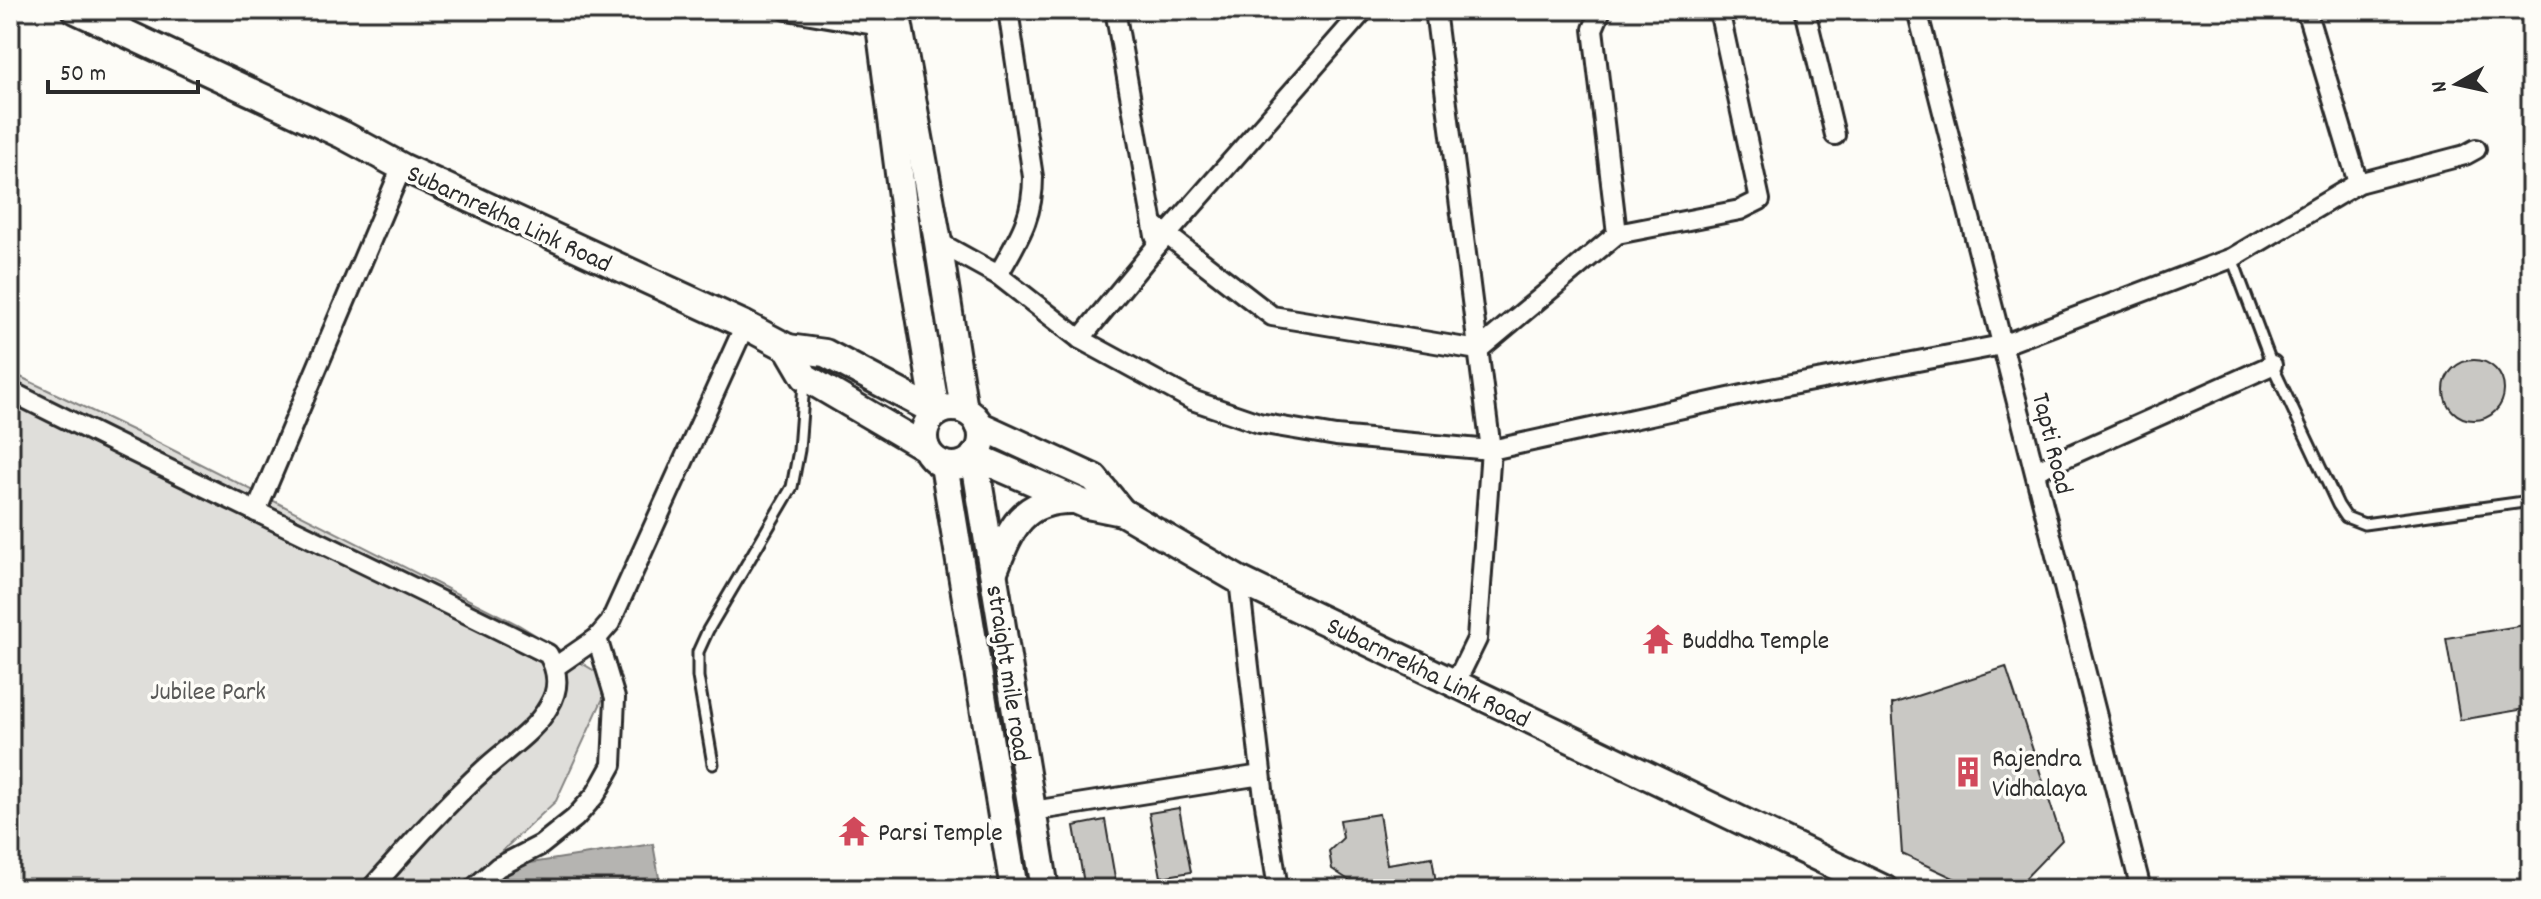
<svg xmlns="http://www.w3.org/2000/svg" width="2541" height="899" viewBox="0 0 2541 899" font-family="Dekko,sans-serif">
<rect width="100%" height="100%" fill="#fdfcf7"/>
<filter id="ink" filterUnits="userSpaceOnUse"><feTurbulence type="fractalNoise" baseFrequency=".0125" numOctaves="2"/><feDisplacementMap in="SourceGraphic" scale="16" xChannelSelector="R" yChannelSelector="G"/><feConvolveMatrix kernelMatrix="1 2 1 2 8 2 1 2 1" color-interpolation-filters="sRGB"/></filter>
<g filter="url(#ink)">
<path fill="#dfdeda" stroke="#858482" stroke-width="2" d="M 10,372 L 157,442 L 519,625 L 611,681 L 556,801 L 486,866 L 466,889 L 10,889 Z"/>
<path fill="#b5b4b1" stroke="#7e7d7b" stroke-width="2" d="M 653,844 L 661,889 L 508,889 L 505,867 Z"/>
<g fill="#c9c8c4" stroke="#2b2b2b" stroke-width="2">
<circle cx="2474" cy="390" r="30"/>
<path d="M 2531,624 L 2531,708 L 2460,720 L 2446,638 Z"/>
<path d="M 2006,667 L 2062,840 L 2015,889 L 1977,889 L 1902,854 L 1892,704 Z"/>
<path d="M 1179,808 L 1191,872 L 1161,877 L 1149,813 Z"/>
<path d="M 1379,814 L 1387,864 L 1432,857 L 1437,889 L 1351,889 L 1350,881 L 1332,869 L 1329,851 L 1343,838 L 1340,820 Z"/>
<path d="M 1105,820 L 1116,884 L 1085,889 L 1074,826 Z"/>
</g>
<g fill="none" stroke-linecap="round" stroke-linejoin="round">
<g stroke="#2b2b2b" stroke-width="15">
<g id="lane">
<path d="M 2232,258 L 2272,365 L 2338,505 L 2346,517 L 2364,524 L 2531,501"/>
<path d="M 713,764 L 698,677 L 698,652 L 708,630 L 792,487 L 799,450 L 804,383"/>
</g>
</g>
<g stroke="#2b2b2b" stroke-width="24">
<g id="street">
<path d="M 787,10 L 880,26"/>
<path d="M 1115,10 L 1155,236"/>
<path d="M 1435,10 L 1491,450 L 1477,639 L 1455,684"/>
<path d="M 1601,10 L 1593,29 L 1617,234"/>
<path d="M 1805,10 L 1835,135"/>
<path d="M 1917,10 L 2141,889"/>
<path d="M 2306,10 L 2358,183"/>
<path d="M 1153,224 L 1272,316 L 1478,350 L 1617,234 L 1740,210 L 1760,200 L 1719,10"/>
<path d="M 938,242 L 998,275 L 1080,339 L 1192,400 L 1259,423 L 1336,436 L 1491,450 L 1770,389 L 2002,345 L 2232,258 L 2358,183 L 2465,155 L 2476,149"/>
<path d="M 998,275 C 1018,239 1033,219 1033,177 L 1008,10"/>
<path d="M 1080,339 L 1156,247 L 1364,10"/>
<path d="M 10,391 C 188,481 369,564 548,654 C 558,671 560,688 549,706 C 535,731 508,748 487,767 C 446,804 408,847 371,889"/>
<path d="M 2035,471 L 2272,365"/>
<path d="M 256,512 L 402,167"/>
<path d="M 1239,580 L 1264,798 L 1278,889"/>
<path d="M 555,667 L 597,638 L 610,623 L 745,325"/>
<path d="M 1033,811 L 1261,775"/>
<path d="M 473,889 L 498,867 L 541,845 L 575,818 L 596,794 L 612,765 L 615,698 L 597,638"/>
</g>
</g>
<g stroke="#2b2b2b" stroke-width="32">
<g id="secondary">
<path d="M 76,10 L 343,135 L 402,167 L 745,325 L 788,348 L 805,377 L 926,448"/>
<path d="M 878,10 L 908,243 L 936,412"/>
<path d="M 896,10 L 938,242 L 964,410"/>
<path d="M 788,348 L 825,353 L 936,412"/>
<circle cx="953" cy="437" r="29"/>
<path d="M 979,425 L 1094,478 L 1122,512"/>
<path d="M 974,456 L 1087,505 L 1122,512 L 1239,580 L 1884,889"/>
<path d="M 974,456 L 1045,889"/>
<path d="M 944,465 L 1014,889"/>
<path d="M 994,571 C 1010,530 1021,499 1072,500"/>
</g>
</g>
<use href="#lane" stroke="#fdfcf7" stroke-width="9"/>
<use href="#street" stroke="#fdfcf7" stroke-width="18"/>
<use href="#secondary" stroke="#fdfcf7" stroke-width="26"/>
</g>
</g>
<defs>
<g id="temple-bare" transform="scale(2.4)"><path d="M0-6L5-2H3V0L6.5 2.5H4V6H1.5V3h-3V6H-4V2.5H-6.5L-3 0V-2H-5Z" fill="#d1495b" stroke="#fdfcf7" stroke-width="2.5" paint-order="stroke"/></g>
<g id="building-bare" transform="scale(2.4)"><path d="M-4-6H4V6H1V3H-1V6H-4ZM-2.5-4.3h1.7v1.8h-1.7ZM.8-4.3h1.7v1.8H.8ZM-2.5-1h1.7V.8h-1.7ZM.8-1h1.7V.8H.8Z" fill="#d1495b" stroke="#fdfcf7" stroke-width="2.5" paint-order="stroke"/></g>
</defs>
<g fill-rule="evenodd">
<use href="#temple-bare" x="1658" y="639"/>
<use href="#building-bare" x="1968" y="772"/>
<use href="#temple-bare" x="854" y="831"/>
</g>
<g text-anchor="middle" stroke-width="7" stroke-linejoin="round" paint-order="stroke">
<g font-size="26" fill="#2b2b2b" stroke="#fdfcf7">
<text transform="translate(510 217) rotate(25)" y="9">Subarnrekha Link Road</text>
<text transform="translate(2054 443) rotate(76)" y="9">Tapti Road</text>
<text transform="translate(1429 671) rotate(26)" y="9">Subarnrekha Link Road</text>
<text transform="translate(1010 673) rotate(81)" y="9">straight mile road</text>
</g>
<g font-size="26" fill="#2b2b2b" stroke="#fdfcf7" text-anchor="start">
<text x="1682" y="648">Buddha Temple</text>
<text x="1992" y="766">Rajendra<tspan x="1992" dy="30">Vidhalaya</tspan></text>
<text x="878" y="840">Parsi Temple</text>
</g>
<g font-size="26" fill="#585857" stroke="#fdfcf7">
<text x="208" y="699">Jubilee Park</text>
</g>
</g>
<rect width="2541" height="899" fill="none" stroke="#fdfcf7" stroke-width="40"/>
<rect x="20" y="20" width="2501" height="859" fill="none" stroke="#2b2b2b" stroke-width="3" filter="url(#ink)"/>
<g transform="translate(2457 84) rotate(261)" stroke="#fdfcf7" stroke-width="6" paint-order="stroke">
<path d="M0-6L14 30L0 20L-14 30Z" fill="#2b2b2b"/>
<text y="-12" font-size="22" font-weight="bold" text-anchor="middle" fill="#2b2b2b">N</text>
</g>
<path d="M48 80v12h150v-12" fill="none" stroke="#2b2b2b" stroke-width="4"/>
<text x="60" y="80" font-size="24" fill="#2b2b2b" stroke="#fdfcf7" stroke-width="6" paint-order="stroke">50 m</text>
</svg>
